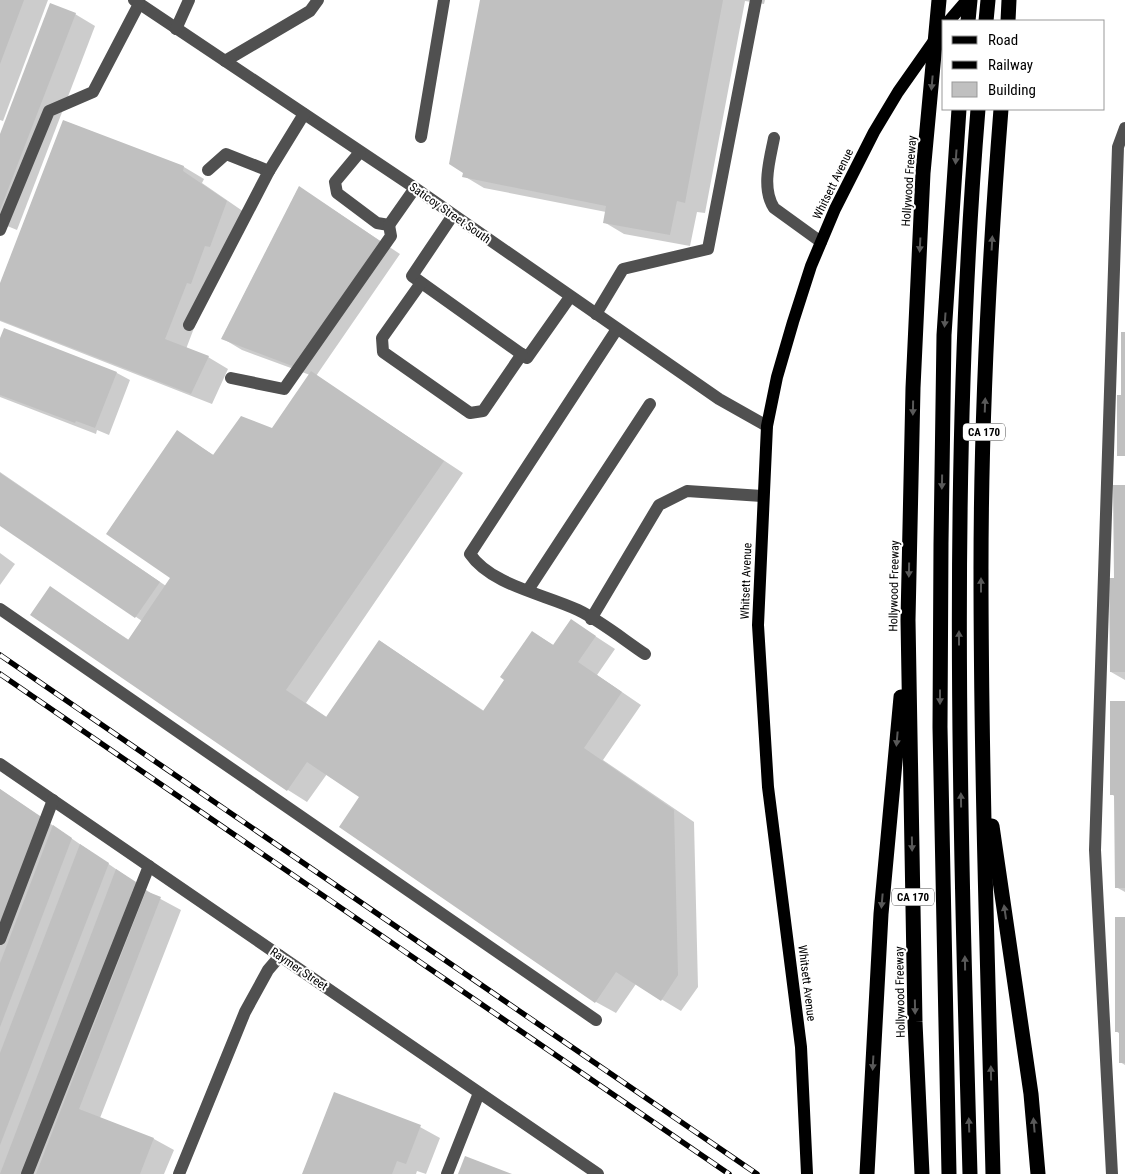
<svg xmlns="http://www.w3.org/2000/svg" width="1125" height="1174" viewBox="0 0 1125 1174" font-family="'Roboto Condensed',sans-serif">
<rect width="100%" height="100%" fill="#fff"/>
<g fill="#0003">
<path d="M 0,0 L 48,0 L 3,121 L 0,120 Z"/>
<path d="M 482,0 L 765,0 L 764,4 L 745,1 L 705,213 L 697,212 L 690,246 L 624,234 L 604,222 L 606,212 L 484,188 L 464,176 Z"/>
<path d="M 75,14 L 95,26 L 17,230 L 0,223 L 0,138 Z"/>
<path d="M 64,121 L 184,167 L 204,179 L 202,183 L 247,214 L 207,294 L 186,349 L 208,357 L 228,369 L 212,404 L 0,321 L 0,287 Z"/>
<path d="M 299,187 L 400,254 L 316,376 L 463,473 L 306,703 L 328,718 L 380,641 L 484,711 L 506,680 L 532,632 L 555,646 L 572,621 L 615,649 L 597,675 L 641,705 L 603,760 L 694,822 L 698,987 L 681,1011 L 636,984 L 616,1013 L 596,1002 L 361,796 L 327,774 L 307,802 L 288,790 L 50,588 L 129,640 L 142,621 L 0,524 L 0,472 L 166,586 L 172,577 L 177,432 L 215,456 L 273,429 L 310,375 L 242,350 L 222,338 Z"/>
<path d="M 0,342 L 117,373 L 130,380 L 109,435 L 97,430 L 96,434 L 0,397 Z"/>
<path d="M 1125,486 L 1125,680 L 1111,672 L 1115,580 Z"/>
<path d="M 0,553 L 15,564 L 0,585 Z"/>
<path d="M 1125,702 L 1125,892 L 1116,887 L 1116,797 L 1111,794 Z"/>
<path d="M 0,789 L 155,896 L 181,910 L 100,1118 L 154,1139 L 174,1150 L 164,1174 L 0,1174 Z"/>
<path d="M 1125,918 L 1125,1104 L 1125,1065 L 1120,1062 L 1120,1034 L 1116,1031 Z"/>
<path d="M 420,1127 L 440,1138 L 426,1174 L 417,1171 L 416,1174 L 303,1174 Z"/>
</g>
<g fill="#c0c0c0">
<path d="M 0,0 L 24,0 L 0,64 Z"/>
<path d="M 480,0 L 723,0 L 685,203 L 677,201 L 670,235 L 603,223 L 606,206 L 462,177 L 463,173 L 449,164 Z"/>
<path d="M 50,3 L 76,13 L 0,210 L 0,134 Z"/>
<path d="M 63,120 L 184,166 L 183,171 L 227,201 L 210,247 L 205,246 L 191,284 L 187,283 L 165,339 L 209,356 L 191,394 L 0,320 L 0,283 Z"/>
<path d="M 299,186 L 380,241 L 295,367 L 221,339 Z"/>
<path d="M 4,328 L 117,372 L 95,428 L 76,421 L 75,423 L 0,395 L 0,338 Z"/>
<path d="M 1121,332 L 1125,332 L 1125,456 L 1117,456 L 1117,395 L 1121,395 Z"/>
<path d="M 311,371 L 444,461 L 286,690 L 326,717 L 379,640 L 483,711 L 504,680 L 500,677 L 532,631 L 553,645 L 571,619 L 596,636 L 578,662 L 622,692 L 584,748 L 674,810 L 678,975 L 661,1001 L 616,972 L 595,1003 L 339,827 L 359,797 L 307,762 L 287,791 L 30,615 L 50,586 L 128,640 L 170,578 L 106,534 L 177,430 L 213,455 L 241,416 L 272,428 Z"/>
<path d="M 0,473 L 160,582 L 135,618 L 0,526 Z"/>
<path d="M 1113,485 L 1125,485 L 1125,672 L 1110,672 L 1109,578 L 1114,578 Z"/>
<path d="M 1110,701 L 1125,701 L 1125,888 L 1115,888 L 1114,795 L 1110,795 Z"/>
<path d="M 0,789 L 43,818 L 0,928 Z"/>
<path d="M 53,825 L 72,838 L 0,1027 L 0,963 Z"/>
<path d="M 80,844 L 109,863 L 0,1145 L 0,1053 Z"/>
<path d="M 116,869 L 136,882 L 24,1174 L 0,1174 Z"/>
<path d="M 146,891 L 161,897 L 79,1109 L 154,1138 L 140,1174 L 36,1174 Z"/>
<path d="M 1115,917 L 1125,917 L 1125,1063 L 1119,1063 L 1119,1032 L 1115,1032 Z"/>
<path d="M 334,1092 L 421,1125 L 406,1164 L 397,1161 L 392,1174 L 302,1174 Z"/>
<path d="M 465,1156 L 512,1174 L 458,1174 Z"/>
</g>
<g fill="none" stroke-linecap="round" stroke-linejoin="round">
<g stroke="#505050" stroke-width="12">
<path d="M 134,0 L 415,188 L 719,399 L 767,426"/>
<path d="M 176,29 L 189,0"/>
<path d="M 225,61 L 310,11 L 318,0"/>
<path d="M 421,137 L 444,0"/>
<path d="M 774,138 C 770,159 761,188 774,208 L 821,242"/>
<path d="M 360,152 L 335,182 L 337,193 L 377,223 L 389,225 L 415,188"/>
<path d="M 208,170 L 226,154 L 269,171"/>
<path d="M 453,215 L 412,276 L 527,358 L 570,297"/>
<path d="M 0,230 L 49,111 L 93,92 L 139,4"/>
<path d="M 421,283 L 382,338 L 383,352 L 470,413 L 483,411 L 522,354"/>
<path d="M 596,314 L 623,269 L 708,249 L 756,0"/>
<path d="M 189,325 L 269,171 L 304,114"/>
<path d="M 617,329 L 470,554 C 491,585 544,594 578,610 C 601,621 624,640 645,654"/>
<path d="M 231,378 L 284,389 L 391,236 L 389,225"/>
<path d="M 528,590 L 650,404"/>
<path d="M 0,609 L 596,1020"/>
<path d="M 591,619 L 659,505 L 687,491 L 762,496"/>
<path d="M 0,764 L 598,1174"/>
<path d="M 0,939 L 53,800"/>
<path d="M 27,1174 L 149,866"/>
<path d="M 179,1174 L 245,1012 L 268,970 L 280,956"/>
<path d="M 447,1174 L 479,1093"/>
<path d="M 1112,1174 L 1095,850 L 1118,147 L 1125,128"/>
</g>
<g stroke="#000" stroke-width="12">
<path d="M 949,21 L 967,0"/>
<path d="M 807,1174 L 801,1047 L 768,787 L 758,625 L 767,426 L 777,377 L 793,322 L 811,266 L 835,209 L 874,132 L 898,92 L 936,38"/>
</g>
<g stroke="#000" stroke-width="15">
<path d="M 968,21 L 970,0"/>
<path d="M 986,21 L 988,0"/>
<path d="M 1008,21 L 1009,0"/>
<path d="M 992,826 L 1031,1094 L 1038,1174"/>
<path d="M 867,1174 L 881,914 L 901,697"/>
<path d="M 922,1174 L 915,1022 L 908,620 L 913,388 L 923,173 L 939,0"/>
<path d="M 949,1174 L 940,727 L 941,544 L 944,335 L 959,109"/>
<path d="M 970,1174 C 960,819 949,463 978,109"/>
<path d="M 993,1174 C 988,972 981,771 981,569 C 981,416 989,262 1001,109"/>
</g>
<g stroke="#000" stroke-width="5.5">
<g id="rail">
<path d="M 0,655 L 757,1174"/>
<path d="M 0,674 L 729,1174"/>
</g>
</g>
<use href="#rail" stroke="#fff" stroke-width="4" stroke-dasharray="11" stroke-linecap="butt"/>
</g>
<defs><path id="oneway-solid" d="M-6-.8H1V-3.2L6.5 0L1 3.2V.8H-6Z" transform="scale(1.25)"/></defs>
<g fill="#595959">
<use href="#oneway-solid" transform="translate(932 83) rotate(95)"/>
<use href="#oneway-solid" transform="translate(956 157) rotate(94)"/>
<use href="#oneway-solid" transform="translate(992 243) rotate(-87)"/>
<use href="#oneway-solid" transform="translate(920 245) rotate(93)"/>
<use href="#oneway-solid" transform="translate(945 320) rotate(94)"/>
<use href="#oneway-solid" transform="translate(985 405) rotate(-88)"/>
<use href="#oneway-solid" transform="translate(913 408) rotate(91)"/>
<use href="#oneway-solid" transform="translate(942 482) rotate(91)"/>
<use href="#oneway-solid" transform="translate(909 570) rotate(91)"/>
<use href="#oneway-solid" transform="translate(981 585) rotate(-90)"/>
<use href="#oneway-solid" transform="translate(959 638) rotate(-90)"/>
<use href="#oneway-solid" transform="translate(940 697) rotate(90)"/>
<use href="#oneway-solid" transform="translate(897 739) rotate(95)"/>
<use href="#oneway-solid" transform="translate(961 800) rotate(-91)"/>
<use href="#oneway-solid" transform="translate(912 844) rotate(89)"/>
<use href="#oneway-solid" transform="translate(882 901) rotate(95)"/>
<use href="#oneway-solid" transform="translate(1005 912) rotate(-98)"/>
<use href="#oneway-solid" transform="translate(965 963) rotate(-91)"/>
<use href="#oneway-solid" transform="translate(915 1007) rotate(89)"/>
<use href="#oneway-solid" transform="translate(873 1063) rotate(93)"/>
<use href="#oneway-solid" transform="translate(991 1073) rotate(-91)"/>
<use href="#oneway-solid" transform="translate(969 1125) rotate(-92)"/>
<use href="#oneway-solid" transform="translate(1034 1125) rotate(-95)"/>
</g>
<g text-anchor="middle" stroke-width="4" stroke-linejoin="round" paint-order="stroke">
<g fill="#fff" stroke="#4c4c4c" stroke-width="1">
<rect x="963" y="423.5" width="42" height="17" rx="4"/>
<rect x="892" y="888.5" width="42" height="17" rx="4"/>
</g>
<g font-size="11" font-weight="bold" fill="#000">
<text x="984" y="436">CA 170</text>
<text x="913" y="901">CA 170</text>
</g>
<g font-size="12" fill="#000" stroke="#fff">
<text transform="translate(909 181) rotate(-86)" y="4">Hollywood Freeway</text>
<text transform="translate(833 184) rotate(-64)" y="4">Whitsett Avenue</text>
<text transform="translate(450 213) rotate(35)" y="4">Saticoy Street South</text>
<text transform="translate(746 581) rotate(-88)" y="4">Whitsett Avenue</text>
<text transform="translate(894 586) rotate(-89)" y="4">Hollywood Freeway</text>
<text transform="translate(299 969) rotate(34)" y="4">Raymer Street</text>
<text transform="translate(807 983) rotate(83)" y="4">Whitsett Avenue</text>
<text transform="translate(900 992) rotate(-91)" y="4">Hollywood Freeway</text>
</g>
</g>
<rect x="942" y="20" width="162" height="90" fill="#ffffff" stroke="#999999"/>
<rect x="952" y="36" width="25" height="8" fill="#000000" stroke="#999999"/>
<text x="988" y="45" font-size="15" fill="#000000">Road</text>
<rect x="952" y="61" width="25" height="8" fill="#000000" stroke="#999999"/>
<text x="988" y="70" font-size="15" fill="#000000">Railway</text>
<rect x="952" y="82" width="25" height="15" fill="#c0c0c0" stroke="#999999"/>
<text x="988" y="95" font-size="15" fill="#000000">Building</text>
</svg>
